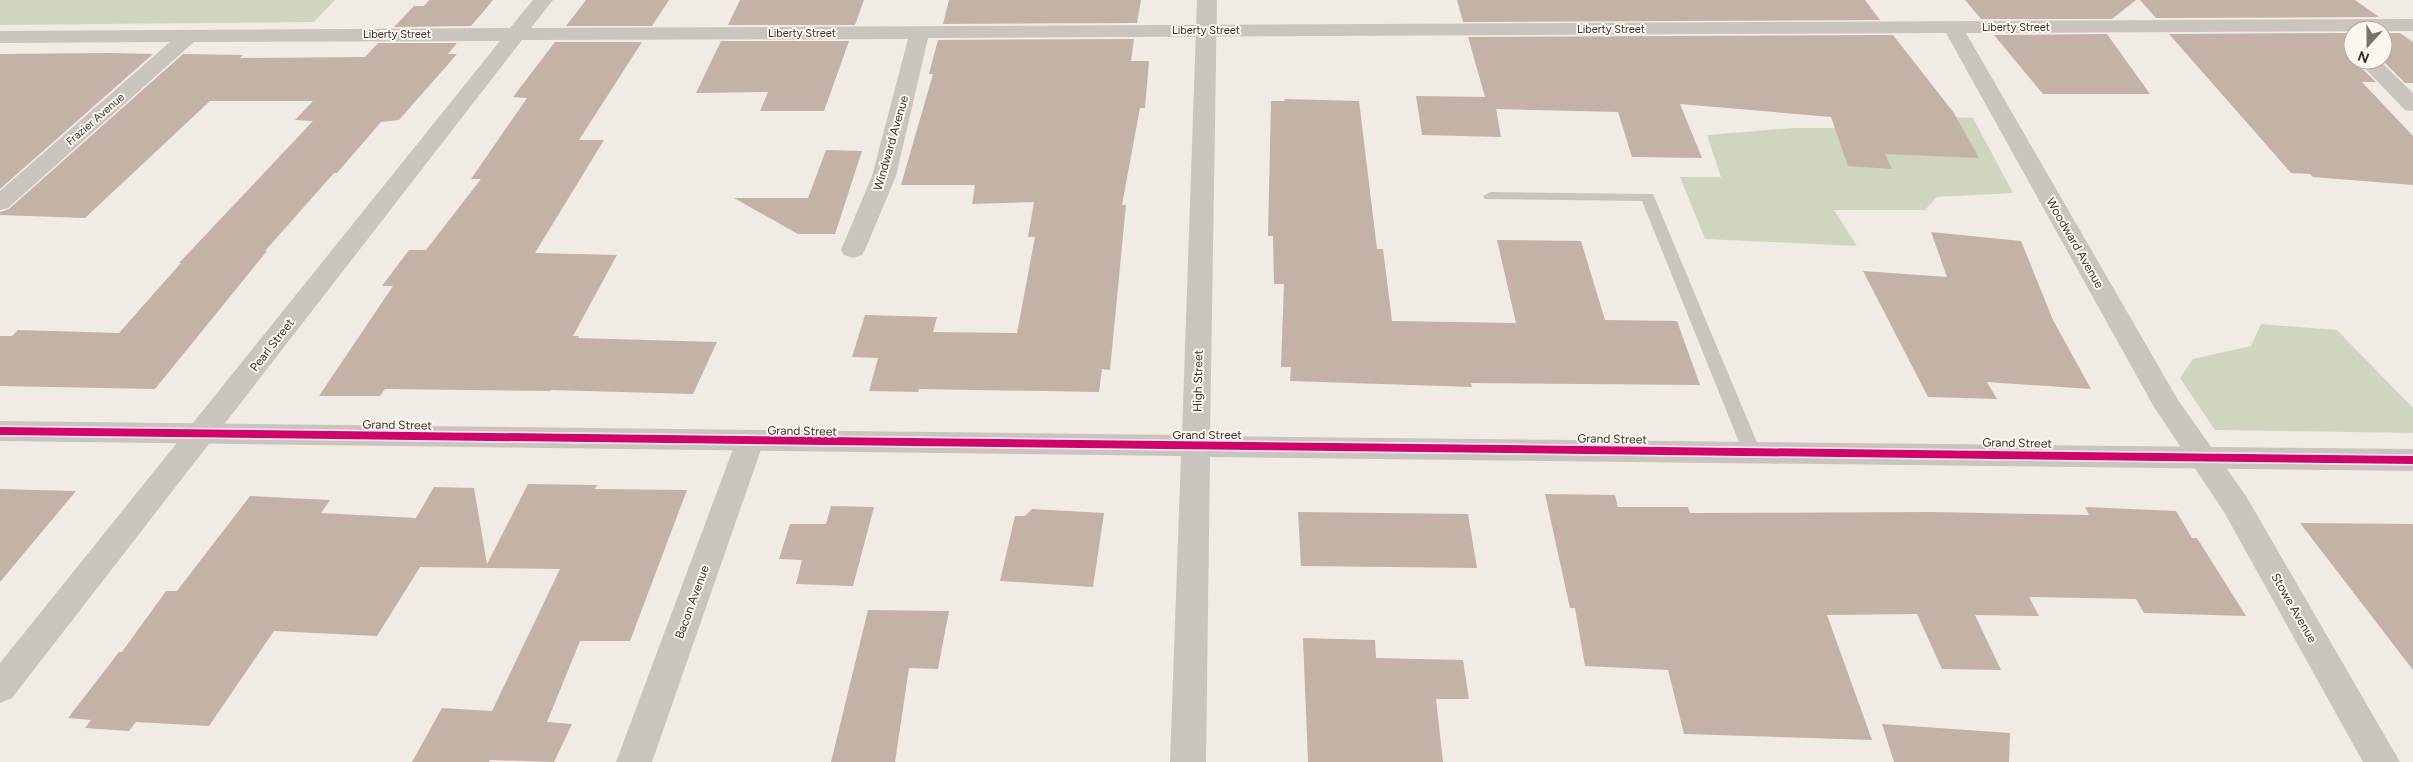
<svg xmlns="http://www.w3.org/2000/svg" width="2413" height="762" viewBox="0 0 2413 762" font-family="Figtree,sans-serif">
<rect width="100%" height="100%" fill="#f0ece5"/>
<g fill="#cfd6bf">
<path d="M 0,0 L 335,0 L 314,22 L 0,25 Z"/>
<path d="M 1840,111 L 1973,118 L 2013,193 L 1937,197 L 1925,210 L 1834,210 L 1857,246 L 1705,239 L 1680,177 L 1721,177 L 1707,135 L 1793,128 L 1850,128 Z"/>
<path d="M 2261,324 L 2337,330 L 2413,408 L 2413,433 L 2215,430 L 2180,378 L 2193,359 L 2251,346 Z"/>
</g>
<g fill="#c4b2a6">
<path d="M 429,0 L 493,0 L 471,26 L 394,27 L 414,6 L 424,6 Z"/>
<path d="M 586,0 L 669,0 L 652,26 L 566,26 Z"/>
<path d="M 740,0 L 864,0 L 855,25 L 728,25 Z"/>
<path d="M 949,0 L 1141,0 L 1137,23 L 943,24 Z"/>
<path d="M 1457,0 L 1865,0 L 1880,20 L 1463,22 Z"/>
<path d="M 1965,0 L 2136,0 L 2112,19 L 1981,19 Z"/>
<path d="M 2140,0 L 2355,0 L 2379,17 L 2156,18 Z"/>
<path d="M 2353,33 L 2353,60 L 2376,82 L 2362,82 L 2413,136 L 2413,185 L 2313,177 L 2310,174 L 2291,173 L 2169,34 Z"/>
<path d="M 2383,33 L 2400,33 L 2413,42 L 2413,83 L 2405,83 L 2382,60 Z"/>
<path d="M 2107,34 L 2150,94 L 2043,94 L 1994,35 Z"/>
<path d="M 1893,35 L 1954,113 L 1979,158 L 1885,154 L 1892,169 L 1848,166 L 1831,117 L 1680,104 L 1702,158 L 1632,157 L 1618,112 L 1496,109 L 1501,137 L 1422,135 L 1416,96 L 1485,97 L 1468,37 Z"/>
<path d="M 1134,39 L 1131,61 L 1149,61 L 1145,108 L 1140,108 L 1122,205 L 1126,205 L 1110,370 L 1102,369 L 1099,392 L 919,389 L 918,392 L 869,391 L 878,358 L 852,357 L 865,315 L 937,317 L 933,332 L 1017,333 L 1035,237 L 1028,237 L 1034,202 L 972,204 L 975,185 L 901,185 L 933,74 L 929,74 L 938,40 Z"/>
<path d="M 721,41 L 849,41 L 824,111 L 760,111 L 768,92 L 696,93 Z"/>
<path d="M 555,42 L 642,42 L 579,140 L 604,140 L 535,253 L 617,255 L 573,336 L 579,336 L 578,338 L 717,342 L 693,394 L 551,390 L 550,391 L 385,389 L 380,396 L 319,396 L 393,286 L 382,286 L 409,250 L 426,250 L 481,179 L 471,179 L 527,98 L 513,97 Z"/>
<path d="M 378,43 L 457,43 L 448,54 L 457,54 L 399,120 L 381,122 L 337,173 L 334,173 L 265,251 L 267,251 L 155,389 L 0,386 L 0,336 L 12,336 L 18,330 L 119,333 L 181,263 L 179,263 L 313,121 L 295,120 L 313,101 L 210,101 L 85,218 L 0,215 L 0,212 L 9,209 L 183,54 L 243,55 L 240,58 L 365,57 Z"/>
<path d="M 111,53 L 153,54 L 0,189 L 0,54 Z"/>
<path d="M 1285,99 L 1359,101 L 1377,249 L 1383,249 L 1392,321 L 1516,323 L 1497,240 L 1581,241 L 1605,320 L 1677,321 L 1700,385 L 1471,383 L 1472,387 L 1290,381 L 1291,367 L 1281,367 L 1284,284 L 1274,284 L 1273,236 L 1268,236 L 1271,101 L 1284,101 Z"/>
<path d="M 826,150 L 862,151 L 835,234 L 798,234 L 734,198 L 808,198 Z"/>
<path d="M 1931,232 L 2021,241 L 2053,320 L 2091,389 L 1987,382 L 1997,399 L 1928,397 L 1863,271 L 1947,277 Z"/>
<path d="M 528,484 L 597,485 L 595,489 L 687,490 L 630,641 L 580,641 L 547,722 L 572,724 L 554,762 L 490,760 L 489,762 L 412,762 L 442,708 L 492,711 L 560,569 L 420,567 L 377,636 L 274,631 L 209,726 L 136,722 L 129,731 L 85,728 L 91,720 L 68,718 L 119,652 L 122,652 L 166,591 L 177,591 L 250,496 L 330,500 L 321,513 L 416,518 L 434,487 L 474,488 L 487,564 Z"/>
<path d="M 0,489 L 76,491 L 0,582 Z"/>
<path d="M 1545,494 L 1615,495 L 1618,507 L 1688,507 L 1690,513 L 1932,512 L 2089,515 L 2085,507 L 2176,511 L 2192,538 L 2197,538 L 2246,616 L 2144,613 L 2136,599 L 2029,597 L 2039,616 L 1975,615 L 2001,670 L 1942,669 L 1917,614 L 1827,615 L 1872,740 L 1684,734 L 1668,670 L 1585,666 L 1575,608 L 1570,608 Z"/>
<path d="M 831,506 L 874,507 L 853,586 L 796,584 L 802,560 L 779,559 L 790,524 L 826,524 Z"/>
<path d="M 1032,509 L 1104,513 L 1093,587 L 1000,581 L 1015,516 L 1025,516 Z"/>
<path d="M 1298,512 L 1468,514 L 1477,568 L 1301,566 Z"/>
<path d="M 2300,523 L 2413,524 L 2413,670 Z"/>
<path d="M 868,610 L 949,611 L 938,669 L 909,668 L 895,762 L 831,762 Z"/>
<path d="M 1303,638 L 1375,640 L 1376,658 L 1463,660 L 1469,699 L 1436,699 L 1443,762 L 1308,762 Z"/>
<path d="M 1882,724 L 2010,733 L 2009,762 L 1894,762 Z"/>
</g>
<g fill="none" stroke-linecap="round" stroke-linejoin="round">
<path fill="#c9c4be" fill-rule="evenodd" d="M 1490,192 L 1653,194 L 1761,452 L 1759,457 L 1752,459 L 1745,457 L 1743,452 L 1642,201 L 1485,199 L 1483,196 Z"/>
<g fill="#c9c4be" fill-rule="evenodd">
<path d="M 533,0 L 553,0 L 531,28 L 2413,19 L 2413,31 L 1966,33 L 2178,400 L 2246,496 L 2400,762 L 2363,762 L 2224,512 L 2154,407 L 1946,33 L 928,38 L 896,176 L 865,250 L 862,255 L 853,258 L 844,255 L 841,250 L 872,176 L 908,39 L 522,40 L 12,698 L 0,703 L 0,663 L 500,41 L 194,42 L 8,208 L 0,210 L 0,191 L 170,42 L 0,43 L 0,31 L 510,28 Z"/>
<path d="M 2357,60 L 2379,60 L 2413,93 L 2413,111 L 2405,110 Z"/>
<path d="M 750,431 L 760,434 L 764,441 L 652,762 L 616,762 L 736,441 L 740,434 Z"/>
</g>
<path fill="#c9c4be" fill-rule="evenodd" d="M 1197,0 L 1217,0 L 1210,436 L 2413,449 L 2413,471 L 1210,457 L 1206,762 L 1170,762 L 1181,456 L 0,441 L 0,421 L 1182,435 Z"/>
<g stroke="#fbf7ee" stroke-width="11">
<path id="cycleway" d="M 0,431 L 2413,460"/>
</g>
<use href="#cycleway" stroke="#d6006c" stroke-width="8"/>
</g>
<g text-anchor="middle" stroke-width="4" stroke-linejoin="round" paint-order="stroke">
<g font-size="11" fill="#3b322b" stroke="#fbf7ee">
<text x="2016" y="31">Liberty Street</text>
<text x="1611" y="33">Liberty Street</text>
<text x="1206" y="34">Liberty Street</text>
<text x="802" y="37">Liberty Street</text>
<text x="397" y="38">Liberty Street</text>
<text transform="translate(95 119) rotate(-41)" y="4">Frazier Avenue</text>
</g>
<g font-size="12" fill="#3b322b" stroke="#fbf7ee">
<text transform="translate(891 143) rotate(-74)" y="4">Windward Avenue</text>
<text transform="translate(2075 243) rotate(60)" y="4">Woodward Avenue</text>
<text transform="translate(272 345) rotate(-52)" y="4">Pearl Street</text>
<text transform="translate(1198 381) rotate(-89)" y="4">High Street</text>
<text transform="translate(397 425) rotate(1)" y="4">Grand Street</text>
<text transform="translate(802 431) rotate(1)" y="4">Grand Street</text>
<text x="1207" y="439">Grand Street</text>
<text transform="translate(1612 439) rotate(1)" y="4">Grand Street</text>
<text transform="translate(2017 443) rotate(1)" y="4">Grand Street</text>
<text transform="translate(692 602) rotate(-70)" y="4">Bacon Avenue</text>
<text transform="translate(2294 608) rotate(60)" y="4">Stowe Avenue</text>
</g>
</g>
<g transform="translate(2368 45) rotate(201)"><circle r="24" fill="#fbf7ee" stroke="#aea8a0"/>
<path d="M0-4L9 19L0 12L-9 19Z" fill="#7a736c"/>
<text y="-8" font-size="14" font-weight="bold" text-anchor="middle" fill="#3b322b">N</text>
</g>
</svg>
